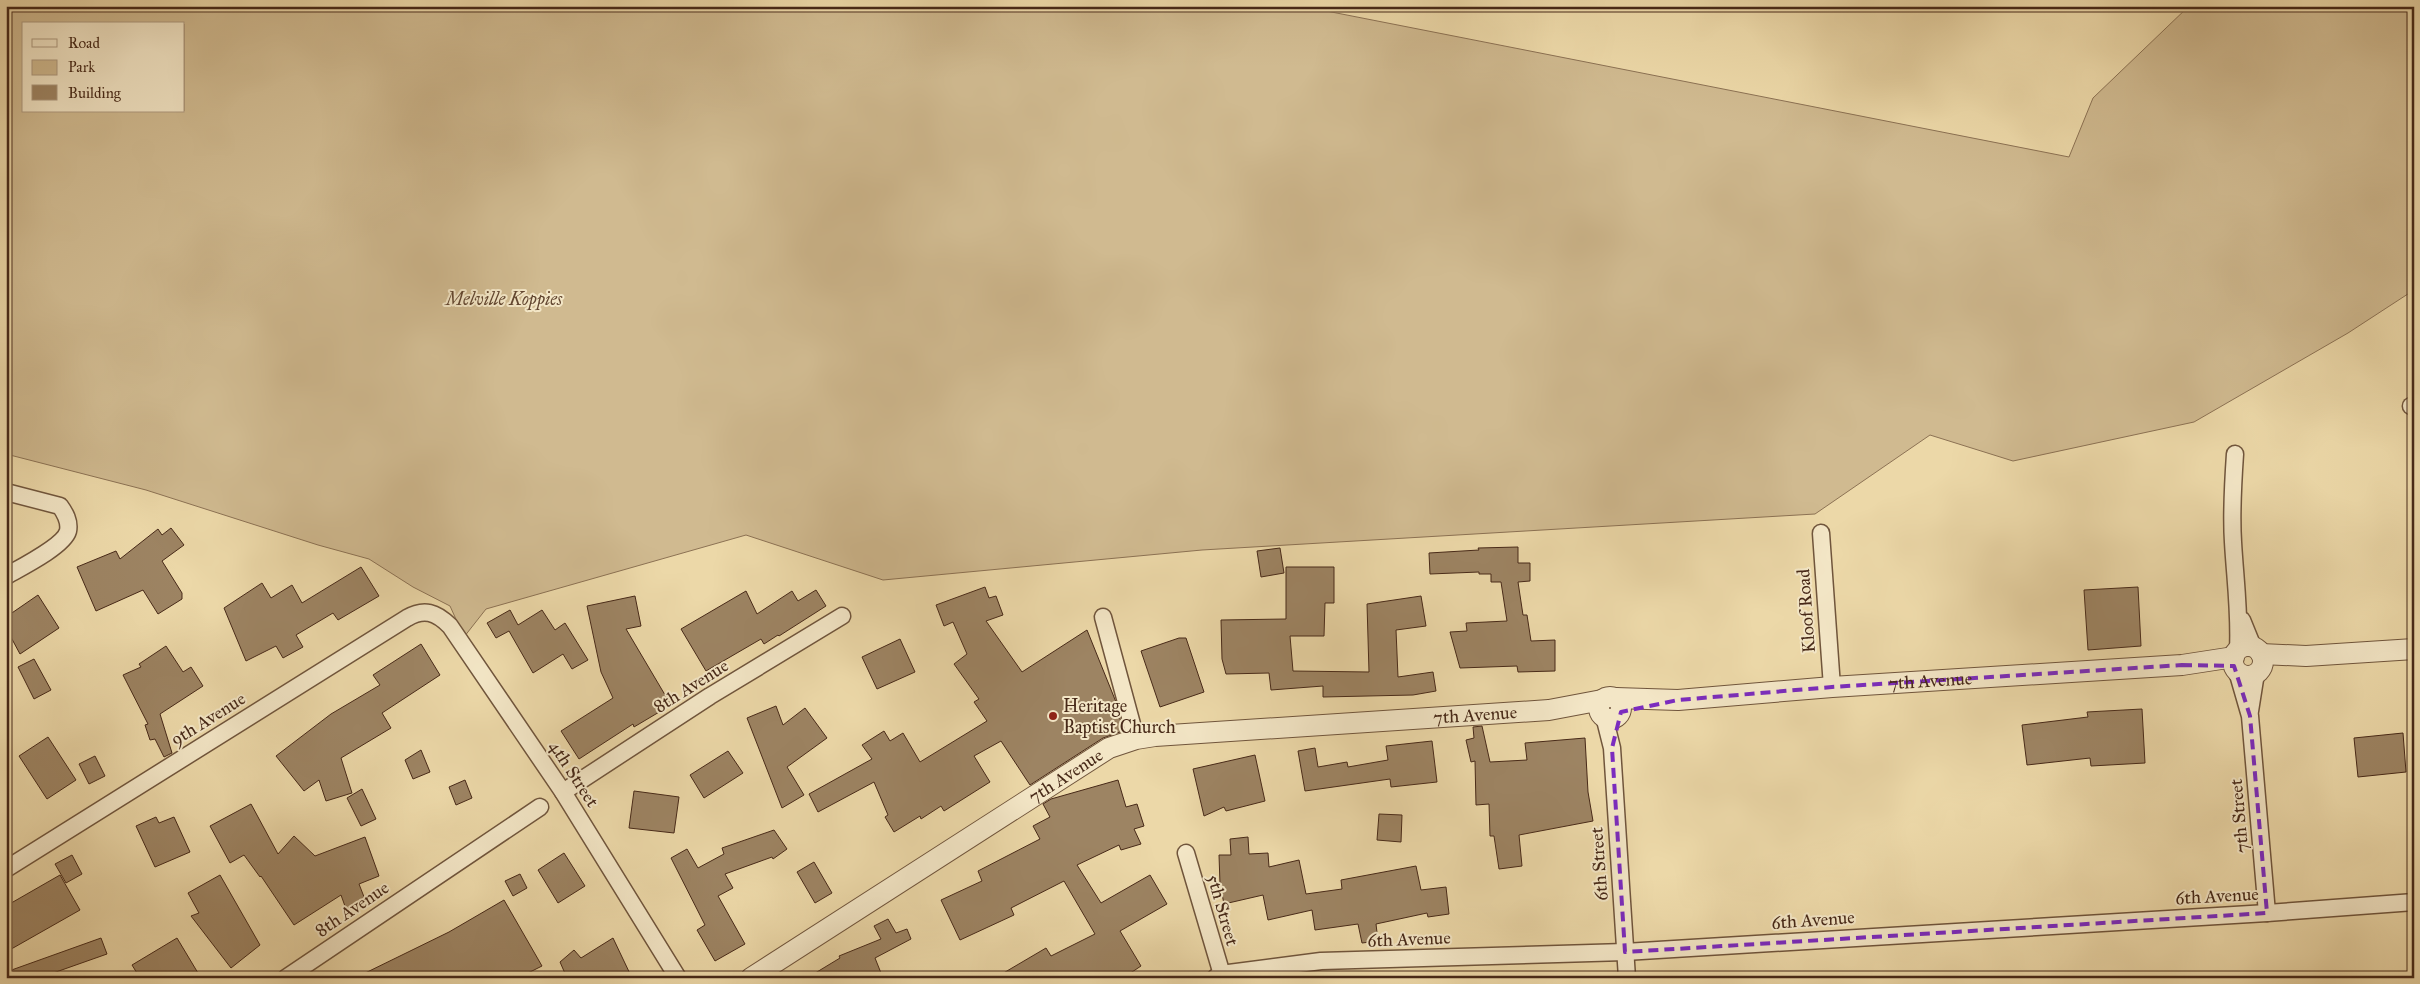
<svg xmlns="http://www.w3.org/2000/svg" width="2420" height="984" viewBox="0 0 2420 984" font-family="'IM FELL Great Primer',serif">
<rect width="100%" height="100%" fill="#ecd8a8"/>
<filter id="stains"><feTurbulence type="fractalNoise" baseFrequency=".004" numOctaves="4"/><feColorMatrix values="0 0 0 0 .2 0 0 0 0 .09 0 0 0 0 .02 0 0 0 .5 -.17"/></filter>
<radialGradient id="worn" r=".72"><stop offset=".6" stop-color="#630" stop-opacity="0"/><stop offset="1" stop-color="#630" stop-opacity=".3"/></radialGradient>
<path fill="#d0ba90" stroke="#8c7254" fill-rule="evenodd" d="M 6,6 L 1301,6 L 2069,157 L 2093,98 L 2189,6 L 2414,6 L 2414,290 L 2348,333 L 2194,422 L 2013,461 L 1930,435 L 1815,514 L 1202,550 L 883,580 L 746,535 L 486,609 L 464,637 L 450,606 L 413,587 L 369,559 L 318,545 L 146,490 L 6,454 ZM 24,24 L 184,24 L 184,111 L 24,111 Z"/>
<g fill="#9d8463" stroke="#472918">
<path d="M 171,528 L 184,545 L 162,561 L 182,593 L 182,599 L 158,614 L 143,590 L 96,611 L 77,567 L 116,551 L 120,559 L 158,529 L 162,535 Z"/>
<path d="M 1518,547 L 1518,563 L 1530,563 L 1530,581 L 1518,582 L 1523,615 L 1527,615 L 1531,641 L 1555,640 L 1555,671 L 1518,672 L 1517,666 L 1460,668 L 1450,632 L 1467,631 L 1466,623 L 1507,621 L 1501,582 L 1491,582 L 1491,574 L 1479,574 L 1479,572 L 1430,574 L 1429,553 L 1479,550 L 1478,548 Z"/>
<path d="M 1280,548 L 1284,573 L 1261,577 L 1257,551 Z"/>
<path d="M 361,567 L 379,596 L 338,620 L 333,613 L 296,635 L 303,647 L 283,658 L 276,646 L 246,661 L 224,608 L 262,583 L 271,598 L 292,585 L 302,603 Z"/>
<path d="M 1286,567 L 1334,567 L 1334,603 L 1325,603 L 1324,636 L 1290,636 L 1293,671 L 1369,672 L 1367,604 L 1421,596 L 1426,626 L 1396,630 L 1398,677 L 1433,672 L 1436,691 L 1413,695 L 1323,697 L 1323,686 L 1271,690 L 1269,673 L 1226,674 L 1222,659 L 1221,620 L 1286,619 Z"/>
<path d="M 985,587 L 989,598 L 996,596 L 1003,615 L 986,621 L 1022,672 L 1087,630 L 1116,702 L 1123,731 L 1103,738 L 1030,785 L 1001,741 L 974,756 L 990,782 L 944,811 L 941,806 L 921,819 L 920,816 L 894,832 L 885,817 L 888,815 L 874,782 L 818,812 L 809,794 L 872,759 L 862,745 L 884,731 L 890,741 L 903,733 L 920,762 L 987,721 L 974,702 L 979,699 L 954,664 L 967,654 L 953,622 L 944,626 L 936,605 Z"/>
<path d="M 2138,587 L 2141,646 L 2088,650 L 2084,590 Z"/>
<path d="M 816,590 L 826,606 L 779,636 L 778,635 L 764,644 L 761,639 L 706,671 L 681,629 L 746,591 L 757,614 L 792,591 L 798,601 Z"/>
<path d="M 38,595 L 59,628 L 20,654 L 6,628 L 6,617 Z"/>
<path d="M 635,596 L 641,626 L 626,629 L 671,705 L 634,727 L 633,724 L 579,759 L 561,731 L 613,698 L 601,672 L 587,606 Z"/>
<path d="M 510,610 L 518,625 L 542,610 L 555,630 L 565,623 L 588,660 L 572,669 L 563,654 L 533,673 L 509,631 L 496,638 L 487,623 Z"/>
<path d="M 1179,638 L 1186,638 L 1204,692 L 1160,707 L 1141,651 Z"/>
<path d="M 900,639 L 915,672 L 877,689 L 862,657 Z"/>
<path d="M 421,644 L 440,675 L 382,713 L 391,728 L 341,758 L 352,793 L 326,801 L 319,780 L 304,791 L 276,756 L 331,714 L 380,685 L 373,675 Z"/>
<path d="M 166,646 L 183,672 L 191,667 L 203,686 L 160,714 L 172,753 L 164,757 L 155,739 L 150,740 L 145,725 L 148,724 L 123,675 L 141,667 L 139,664 Z"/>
<path d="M 34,659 L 51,690 L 34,699 L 18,667 Z"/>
<path d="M 776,706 L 783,725 L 805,708 L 827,738 L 787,767 L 804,795 L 782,808 L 747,718 Z"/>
<path d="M 2142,709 L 2145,763 L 2091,766 L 2090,758 L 2027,765 L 2022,725 L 2088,717 L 2087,712 Z"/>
<path d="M 1482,726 L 1490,762 L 1527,760 L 1525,743 L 1585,738 L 1588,792 L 1593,821 L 1519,835 L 1522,866 L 1499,869 L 1494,836 L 1490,836 L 1489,804 L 1476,805 L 1475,761 L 1471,762 L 1466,740 L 1474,738 L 1473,727 Z"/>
<path d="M 2403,733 L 2406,772 L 2358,777 L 2354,738 Z"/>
<path d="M 48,737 L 76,780 L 47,799 L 19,756 Z"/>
<path d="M 1432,741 L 1437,782 L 1391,787 L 1390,779 L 1305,791 L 1298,751 L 1315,748 L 1318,767 L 1347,762 L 1348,767 L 1388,760 L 1386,746 Z"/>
<path d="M 421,750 L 430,772 L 413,779 L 405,760 Z"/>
<path d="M 728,751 L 743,773 L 704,798 L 690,775 Z"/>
<path d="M 1255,755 L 1265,801 L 1226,811 L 1224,807 L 1204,816 L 1193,769 Z"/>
<path d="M 95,756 L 105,776 L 89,784 L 79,764 Z"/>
<path d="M 465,780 L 472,798 L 456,805 L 449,787 Z"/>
<path d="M 1118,780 L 1126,807 L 1137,804 L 1144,826 L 1134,829 L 1141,844 L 1121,850 L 1119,845 L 1077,865 L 1101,903 L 1150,875 L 1167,904 L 1120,931 L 1141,966 L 1123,978 L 995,978 L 1046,948 L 1051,956 L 1095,934 L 1064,881 L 1011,908 L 1014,915 L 960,940 L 941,900 L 982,881 L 978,871 L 1040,839 L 1033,826 L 1050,817 L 1043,804 L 1051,799 Z"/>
<path d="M 362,789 L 376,819 L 361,826 L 347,798 Z"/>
<path d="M 634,791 L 679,797 L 674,833 L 629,828 Z"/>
<path d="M 251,804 L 278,854 L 294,836 L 315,856 L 365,837 L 379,876 L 359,884 L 366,902 L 346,909 L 341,895 L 294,925 L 261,876 L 260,877 L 244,855 L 230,863 L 210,826 Z"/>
<path d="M 1379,814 L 1402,815 L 1401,842 L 1377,840 Z"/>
<path d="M 156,817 L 159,823 L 174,817 L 190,852 L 155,867 L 136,826 Z"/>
<path d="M 774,830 L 787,849 L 773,859 L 772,857 L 725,874 L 733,888 L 718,896 L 745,944 L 715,961 L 697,930 L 705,925 L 671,858 L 687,849 L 698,868 L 724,854 L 722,848 Z"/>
<path d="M 1248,837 L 1249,854 L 1268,853 L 1269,867 L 1299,860 L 1306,894 L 1342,889 L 1341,880 L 1416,866 L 1421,890 L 1446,887 L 1449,914 L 1428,917 L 1427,913 L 1376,924 L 1378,941 L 1362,943 L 1358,924 L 1315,930 L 1312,910 L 1268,920 L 1263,895 L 1224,904 L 1220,884 L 1219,855 L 1231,855 L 1230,839 Z"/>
<path d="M 564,853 L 585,886 L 558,903 L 538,870 Z"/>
<path d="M 72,855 L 82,874 L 66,883 L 55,864 Z"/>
<path d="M 814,862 L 832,893 L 815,903 L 797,872 Z"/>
<path d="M 520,874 L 527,888 L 513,896 L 505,881 Z"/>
<path d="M 60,875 L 80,910 L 6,952 L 6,906 Z"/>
<path d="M 220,875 L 260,945 L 231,968 L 191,916 L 199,913 L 188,893 Z"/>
<path d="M 504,900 L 542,966 L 518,978 L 355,978 L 449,932 Z"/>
<path d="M 888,919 L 896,933 L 907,929 L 911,939 L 875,958 L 883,978 L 807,978 L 840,958 L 839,956 L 881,939 L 874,926 Z"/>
<path d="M 101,938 L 107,954 L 39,978 L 6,978 L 6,972 Z"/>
<path d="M 177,938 L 201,978 L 140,978 L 132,965 Z"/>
<path d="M 613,938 L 632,978 L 567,978 L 560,962 L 574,950 L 581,958 Z"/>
</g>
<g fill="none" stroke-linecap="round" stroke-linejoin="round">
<g stroke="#70553c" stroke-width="19">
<g id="minor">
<path d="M 2411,406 L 2414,406"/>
<path d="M 2235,454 C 2233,483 2231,512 2233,542 C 2235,578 2240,613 2238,650"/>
<path d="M 6,492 L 60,506 C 65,513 70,521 68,531 C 64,546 20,568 6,576"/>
<path d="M 1821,533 L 1832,687"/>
<path d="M 1103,617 L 1136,739"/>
<path d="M 2242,620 L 2253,647"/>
<path d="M 2237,671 L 2250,716 L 2267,913"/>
<path d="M 2250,711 L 2256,673"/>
<path d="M 1604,716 L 1612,748 L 1627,978"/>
<path d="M 563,792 L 710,696 L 842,616"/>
<path d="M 1186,853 L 1223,978"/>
<path d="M 6,869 L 407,618 C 424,608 436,612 450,626 L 563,792 L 678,978"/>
<path d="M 286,978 L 540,807"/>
<path d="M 1215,978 L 1221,974 L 1321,961 L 1625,952 L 2267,913 L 2414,902"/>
</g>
</g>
<g stroke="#70553c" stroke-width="22">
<g id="tertiary">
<circle cx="2248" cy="661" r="15"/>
<path d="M 2261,654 L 2306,656 L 2414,649"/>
<circle cx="1610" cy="708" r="11"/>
<path id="s1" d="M 1616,698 L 1678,700 L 1832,687 L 2182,665 L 2234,657"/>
<path id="s2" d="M 751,978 L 1109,748 L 1136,739 L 1155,736 L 1549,710 L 1602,700"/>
</g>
</g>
<use href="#minor" stroke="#f3e6c6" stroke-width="16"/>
<use href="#tertiary" stroke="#f3e6c6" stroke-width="20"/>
</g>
<path fill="none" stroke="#7b2cbf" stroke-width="4" stroke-dasharray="10 6" stroke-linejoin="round" d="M 2182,665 L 2234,666 L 2250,716 L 2267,913 L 1625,952 L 1612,748 L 1621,712 L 1678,700 L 1832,687 Z"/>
<circle fill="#8f2418" stroke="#f3e6c6" stroke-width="2" cx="1053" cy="716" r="5"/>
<g text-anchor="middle" stroke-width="4" stroke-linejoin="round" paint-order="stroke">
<g font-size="18" font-style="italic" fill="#624630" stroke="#f3e6c6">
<text x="504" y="305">Melville Koppies</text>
</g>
<g font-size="18" fill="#472918" stroke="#f3e6c6">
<text transform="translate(1806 611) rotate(-94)" y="6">Kloof Road</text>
<text dy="6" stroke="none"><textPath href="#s1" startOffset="315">7th Avenue</textPath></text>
<text transform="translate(691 686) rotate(-32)" y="6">8th Avenue</text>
<text dy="6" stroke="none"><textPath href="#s2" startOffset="794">7th Avenue</textPath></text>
<text transform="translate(208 719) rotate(-32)" y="6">9th Avenue</text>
<text transform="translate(574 774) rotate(57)" y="6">4th Street</text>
<text dy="6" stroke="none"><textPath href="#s2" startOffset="374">7th Avenue</textPath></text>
<text transform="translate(2239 816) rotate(-95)" y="6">7th Street</text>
<text transform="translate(1599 864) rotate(-94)" y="6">6th Street</text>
<text transform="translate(2217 896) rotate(-3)" y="6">6th Avenue</text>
<text transform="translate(352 909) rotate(-34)" y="6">8th Avenue</text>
<text transform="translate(1223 910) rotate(74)" y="6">5th Street</text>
<text transform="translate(1813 920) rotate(-4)" y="6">6th Avenue</text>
<text transform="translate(1409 939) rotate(-2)" y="6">6th Avenue</text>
</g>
<g font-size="18" fill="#472918" stroke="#f3e6c6" text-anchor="start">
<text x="1063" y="712">Heritage<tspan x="1063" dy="21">Baptist Church</tspan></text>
</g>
</g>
<rect width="2420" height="984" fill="none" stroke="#ecd8a8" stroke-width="25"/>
<rect x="8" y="8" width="2405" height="969" fill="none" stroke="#472918" stroke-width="2.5"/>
<rect x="12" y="12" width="2395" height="959" fill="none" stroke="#472918"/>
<rect x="22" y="22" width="162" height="90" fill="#f3e6c6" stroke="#ae9a80"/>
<rect x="32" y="39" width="25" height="8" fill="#f3e6c6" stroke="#ae9a80"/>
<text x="68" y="48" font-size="15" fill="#472918">Road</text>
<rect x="32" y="60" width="25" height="15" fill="#d0ba90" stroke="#ae9a80"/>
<text x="68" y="72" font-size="15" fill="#472918">Park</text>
<rect x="32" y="85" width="25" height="15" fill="#9d8463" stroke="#ae9a80"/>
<text x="68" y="98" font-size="15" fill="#472918">Building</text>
<rect width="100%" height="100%" filter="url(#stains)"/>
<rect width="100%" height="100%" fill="url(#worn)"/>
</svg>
